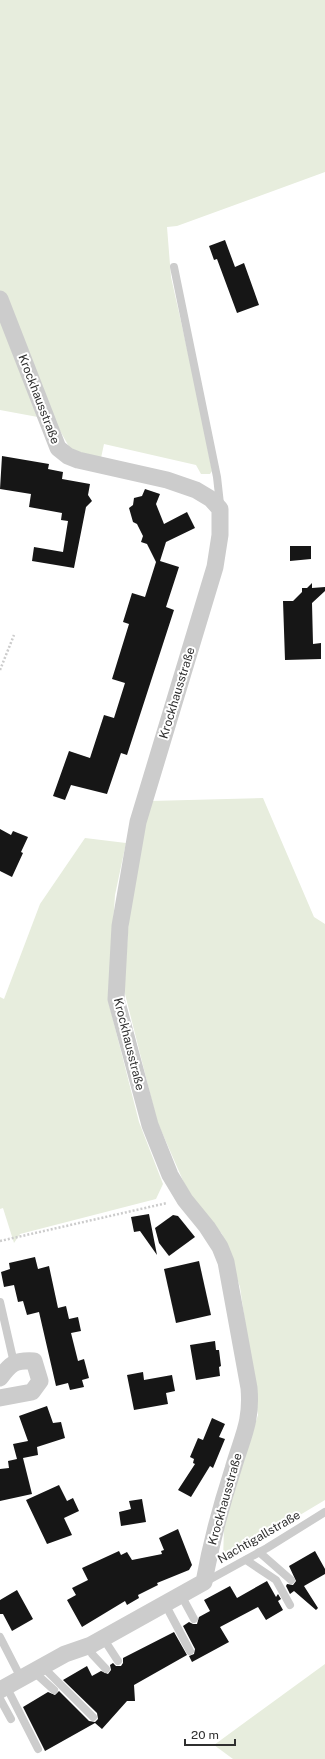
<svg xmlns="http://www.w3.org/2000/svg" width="325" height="1759" viewBox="0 0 325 1759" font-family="'Public Sans',sans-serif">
<rect width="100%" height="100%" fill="#fff"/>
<g fill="#e7eddd">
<path d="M 0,0 L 325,0 L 325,172 L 177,226 L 167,227 L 171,277 L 197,393 L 212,471 L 210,474 L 201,474 L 196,465 L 104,444 L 101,458 L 72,452 L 54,420 L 0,410 Z"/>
<path d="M 263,798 L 314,917 L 325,924 L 325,1500 L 223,1561 L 224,1527 L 232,1495 L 258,1415 L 240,1287 L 222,1234 L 188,1192 L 157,1121 L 124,990 L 130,902 L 150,801 Z"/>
<path d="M 85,838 L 126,843 L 115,895 L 108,1000 L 139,1122 L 163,1184 L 156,1199 L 20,1234 L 14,1243 L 3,1208 L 0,1209 L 0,997 L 4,999 L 40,904 Z"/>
<path d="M 325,1664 L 325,1759 L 233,1759 L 214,1745 Z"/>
</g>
<g fill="#161616">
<path d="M 225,240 L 235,267 L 244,263 L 259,305 L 237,313 L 217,259 L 214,260 L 209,246 Z"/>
<path d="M 2,456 L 49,464 L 48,469 L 63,472 L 62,479 L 90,484 L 88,495 L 92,501 L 86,507 L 74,568 L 32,561 L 34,547 L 63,552 L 68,521 L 61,520 L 62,513 L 29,507 L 31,494 L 0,489 Z"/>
<path d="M 145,489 L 160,494 L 156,504 L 164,524 L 187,512 L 195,528 L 166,542 L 160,561 L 179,567 L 166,607 L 174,610 L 127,755 L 121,753 L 107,794 L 71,785 L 65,800 L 53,796 L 69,751 L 90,758 L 104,715 L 114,718 L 125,683 L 112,679 L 129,624 L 123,622 L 132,593 L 145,597 L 156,562 L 147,544 L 141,542 L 143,536 L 137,524 L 133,522 L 129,508 L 133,505 L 134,498 L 142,496 Z"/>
<path d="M 290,546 L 311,546 L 311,559 L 290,561 Z"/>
<path d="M 312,583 L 312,588 L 325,587 L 325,591 L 312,603 L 313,644 L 321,643 L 321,659 L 285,660 L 283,601 L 293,601 L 302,592 L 302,588 L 307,588 Z"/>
<path d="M 0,829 L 11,835 L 13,831 L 28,837 L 21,852 L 23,853 L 12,877 L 0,871 Z"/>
<path d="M 149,1214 L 157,1255 L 140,1231 L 134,1232 L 131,1217 Z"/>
<path d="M 173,1215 L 178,1216 L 195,1237 L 169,1256 L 159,1243 L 155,1228 Z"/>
<path d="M 35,1257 L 38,1269 L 49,1266 L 58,1308 L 66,1306 L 69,1319 L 78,1317 L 81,1331 L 71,1333 L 78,1361 L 84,1359 L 89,1378 L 82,1380 L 84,1387 L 70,1390 L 68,1383 L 56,1386 L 39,1312 L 27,1315 L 23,1301 L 18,1302 L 14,1285 L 4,1287 L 1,1272 L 10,1269 L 9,1263 Z"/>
<path d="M 199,1261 L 211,1315 L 176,1323 L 164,1269 Z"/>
<path d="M 215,1341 L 216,1350 L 219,1350 L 221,1366 L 219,1367 L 220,1376 L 196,1380 L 190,1345 Z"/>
<path d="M 143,1372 L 144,1380 L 172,1375 L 175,1391 L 166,1393 L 168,1404 L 134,1410 L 127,1375 Z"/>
<path d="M 47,1406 L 53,1423 L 61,1422 L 65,1438 L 37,1447 L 38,1455 L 23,1458 L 32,1494 L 0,1501 L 0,1469 L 9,1468 L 8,1461 L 17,1459 L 13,1444 L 28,1441 L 19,1416 Z"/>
<path d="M 212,1418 L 225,1424 L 219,1437 L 225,1439 L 213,1468 L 210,1466 L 191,1497 L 178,1490 L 195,1464 L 193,1463 L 194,1459 L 190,1457 L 198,1438 L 203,1440 Z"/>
<path d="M 59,1485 L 67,1501 L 73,1498 L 79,1511 L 64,1518 L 72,1535 L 47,1544 L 26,1500 Z"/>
<path d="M 142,1499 L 146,1522 L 121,1526 L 119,1512 L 131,1509 L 129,1501 Z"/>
<path d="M 178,1529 L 192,1565 L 189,1570 L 157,1583 L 158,1585 L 138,1595 L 139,1598 L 127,1605 L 125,1601 L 82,1627 L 67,1600 L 76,1595 L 72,1588 L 88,1580 L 82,1568 L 119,1551 L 121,1555 L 127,1552 L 132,1560 L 162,1554 L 161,1551 L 164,1550 L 159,1538 Z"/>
<path d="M 315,1551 L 325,1569 L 325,1574 L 304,1586 L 318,1608 L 316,1610 L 294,1591 L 290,1594 L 286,1586 L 287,1584 L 293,1585 L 296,1581 L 289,1566 Z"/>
<path d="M 267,1581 L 276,1597 L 278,1594 L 281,1599 L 278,1601 L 283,1610 L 266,1620 L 258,1607 L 220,1627 L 229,1642 L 192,1662 L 189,1656 L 194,1654 L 195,1649 L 183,1626 L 189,1622 L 193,1624 L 197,1624 L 199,1617 L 210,1611 L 204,1600 L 230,1586 L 237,1598 Z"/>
<path d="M 17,1590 L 33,1619 L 12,1631 L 3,1614 L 0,1614 L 0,1600 Z"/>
<path d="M 174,1632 L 187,1655 L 134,1685 L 135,1701 L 127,1701 L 102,1729 L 95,1723 L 45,1751 L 23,1707 L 48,1692 L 55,1695 L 59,1691 L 89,1721 L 95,1722 L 98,1719 L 97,1713 L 63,1680 L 87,1666 L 92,1676 L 101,1671 L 108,1674 L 111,1670 L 110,1665 L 113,1663 L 116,1666 L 121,1666 L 123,1663 L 123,1658 Z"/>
</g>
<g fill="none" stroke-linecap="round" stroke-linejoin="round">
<g stroke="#ccc" stroke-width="2.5" stroke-dasharray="2 2" stroke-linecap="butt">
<path d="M 0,670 L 14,635"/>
<path d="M 0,1241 L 167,1203"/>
</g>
<g stroke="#ccc" stroke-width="8">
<path d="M 174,267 L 217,477 L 220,504"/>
<path d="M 0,1302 L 14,1363"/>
<path d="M 259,1552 L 291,1580"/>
<path d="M 246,1560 L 276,1580 L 290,1605"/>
<path d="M 205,1582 L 267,1548 L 325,1512"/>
<path d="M 181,1595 L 194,1619"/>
<path d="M 165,1604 L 190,1651"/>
<path d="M 0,1637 L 21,1678"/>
<path d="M 103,1638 L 118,1661"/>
<path d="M 91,1645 L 92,1654 L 106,1669"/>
<path d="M 42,1666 L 93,1717"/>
<path d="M 33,1671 L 54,1690"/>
<path d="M 6,1686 L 38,1749"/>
<path d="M 0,1699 L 11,1719"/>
</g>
<g stroke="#ccc" stroke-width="17">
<path d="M 0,299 L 58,448 L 68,456 L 78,460 L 167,480 L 196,490 L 211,499 L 220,509 L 220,535 L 215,567 L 138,822 L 120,926 L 116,999 L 150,1125 L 170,1175 L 185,1200 L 207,1227 L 220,1247 L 226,1262 L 249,1388 C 252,1423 242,1437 233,1469 C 221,1506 211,1543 204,1582 L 91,1645 L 65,1654 L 0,1690"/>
<path d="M 0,1378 C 11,1363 15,1360 34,1361 L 40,1381 L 32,1392 L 0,1398"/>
</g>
</g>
<g text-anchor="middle" stroke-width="4" stroke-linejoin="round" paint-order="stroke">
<g font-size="12" fill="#2f2f2f" stroke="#fff">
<text transform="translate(39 399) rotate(69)" y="4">Krockhausstraße</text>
<text transform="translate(177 693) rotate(-73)" y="4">Krockhausstraße</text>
<text transform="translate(129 1044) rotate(76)" y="4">Krockhausstraße</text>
<text transform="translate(225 1499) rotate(-74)" y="4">Krockhausstraße</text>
<text transform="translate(259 1537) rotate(-30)" y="4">Nachtigallstraße</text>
</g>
</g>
<path d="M185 1739v6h50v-6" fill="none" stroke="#2f2f2f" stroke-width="2"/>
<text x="191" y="1739" font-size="12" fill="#2f2f2f" stroke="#ffffff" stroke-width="3" paint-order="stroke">20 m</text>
</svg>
